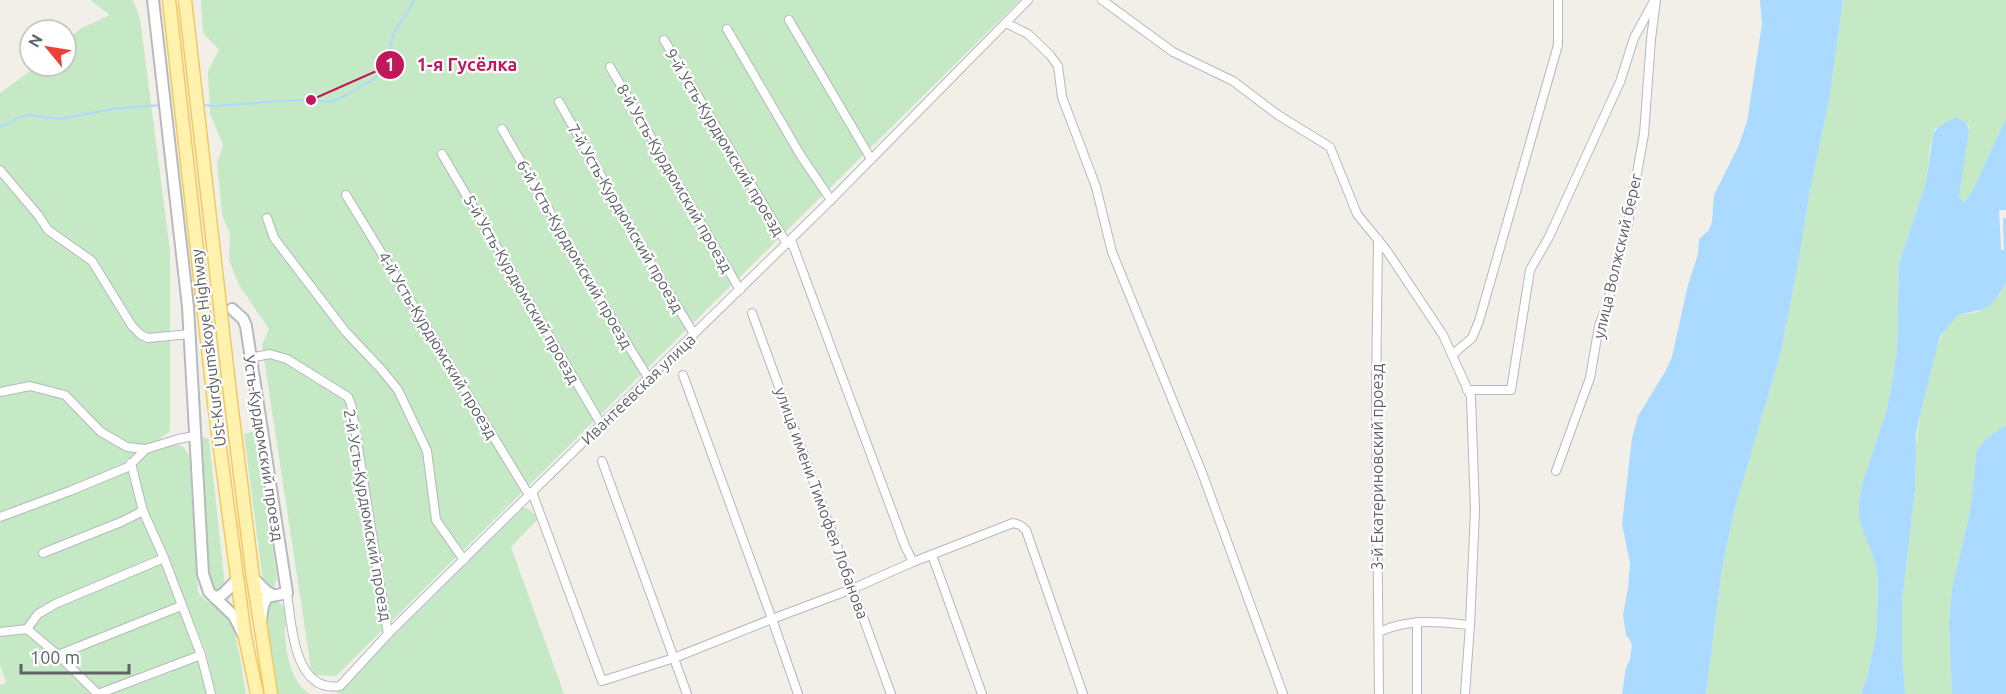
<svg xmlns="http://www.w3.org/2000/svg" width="2006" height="694" viewBox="0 0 2006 694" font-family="Ubuntu,sans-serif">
<rect width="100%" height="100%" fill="#f1efe8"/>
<g fill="#c5e8c5">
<path d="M 90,0 L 133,0 L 140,19 L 170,251 L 170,431 L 126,463 L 198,660 L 207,694 L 0,694 L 0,685 L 6,683 L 0,664 L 0,636 L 20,633 L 0,629 L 0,93 L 37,66 L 66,66 L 66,41 L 80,29 L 110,15 Z"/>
<path d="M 201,0 L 1020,0 L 336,676 L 312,675 L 262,345 L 269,329 L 239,285 L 229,260 L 230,233 L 222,215 L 217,163 L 223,145 L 210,113 L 208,71 L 219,50 L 203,33 Z"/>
<path d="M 1843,0 L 2006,0 L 2006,118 L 1973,190 L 1964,204 L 1959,197 L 1969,126 L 1966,122 L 1956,117 L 1935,129 L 1930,147 L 1926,182 L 1899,263 L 1897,348 L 1893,376 L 1887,409 L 1863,481 L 1859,501 L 1859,518 L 1876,564 L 1878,586 L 1876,637 L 1867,677 L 1861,694 L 1706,694 L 1722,569 L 1734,511 L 1780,356 L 1798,265 L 1810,190 L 1829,101 Z"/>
<path d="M 2006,283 L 2006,425 C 1994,433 1979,441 1976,455 L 1970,512 L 1952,588 L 1949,623 L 1952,694 L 1905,694 L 1902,651 L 1902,602 L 1915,491 L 1915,454 L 1920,414 L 1937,347 L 1944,329 L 1958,315 L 1977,312 L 1998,297 Z"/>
<path d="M 255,431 L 277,579 L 274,587 L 270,588 L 265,586 L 262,574 L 244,434 Z"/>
<path d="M 198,436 L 209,439 L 225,586 L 217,593 L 213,591 L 207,575 Z"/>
<path d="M 178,444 L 184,448 L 189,455 L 198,592 C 206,604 219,606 227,616 C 237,627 243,678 246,694 L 216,694 L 206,652 L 147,510 L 136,469 C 141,450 161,449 178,444 Z"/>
<path d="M 523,508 L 527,508 L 539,518 L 511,547 L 564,694 L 338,694 L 337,692 Z"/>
<path d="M 273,600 C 280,601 284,606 285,613 C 287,621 284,630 285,638 C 287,657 292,683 310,694 L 275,694 L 265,624 L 269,601 Z"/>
</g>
<g fill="#aadaff">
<path d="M 1760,0 L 1843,0 L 1829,101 L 1810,190 L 1798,265 L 1780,356 L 1734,511 L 1722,569 L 1706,694 L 1622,694 L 1626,667 L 1630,660 L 1632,645 L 1630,640 L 1626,635 L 1623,615 L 1628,588 L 1630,563 L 1622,524 L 1632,438 L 1638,416 L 1665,372 L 1672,357 L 1688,285 L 1698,254 L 1699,239 L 1709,230 L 1712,222 L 1714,195 L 1738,147 L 1747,122 L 1762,24 Z"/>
<path d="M 1956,117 L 1966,122 L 1969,130 L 1959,197 L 1964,203 L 1973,190 L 2006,118 L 2006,283 C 1988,313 1989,307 1958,315 L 1940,336 L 1919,419 L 1916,436 L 1915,491 L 1902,602 L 1902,651 L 1905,694 L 1861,694 L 1867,677 L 1876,637 L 1878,586 L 1876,564 L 1863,531 L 1859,518 L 1859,501 L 1863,481 L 1887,409 L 1893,376 L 1897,348 L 1899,263 L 1926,182 L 1933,135 C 1937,125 1947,122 1956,117 Z"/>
<path d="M 2006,425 L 2006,694 L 1952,694 L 1949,623 L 1952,588 L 1970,512 L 1976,455 C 1979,441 1994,433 2006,425 Z"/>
</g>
<path fill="#f1efe8" d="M 1999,210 L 2006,210 L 2006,218 L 2003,218 L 2004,250 L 2001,250 Z"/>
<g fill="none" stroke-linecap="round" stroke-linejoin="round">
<g stroke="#aadaff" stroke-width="2">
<path d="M 201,105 L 215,106 L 281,101 L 311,100 L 331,102 L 346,95 L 371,81 L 381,73 L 395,31 L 415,0"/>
<path d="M 0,126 L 6,125 L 17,118 L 29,115 L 60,119 L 112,109 L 162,105"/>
</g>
<g stroke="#b5b8bc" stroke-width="10">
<g id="street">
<path d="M 1102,0 L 1173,52 L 1233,81 L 1278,115 L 1330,147 L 1357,214 L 1387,251 L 1443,335 L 1471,397 L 1475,510 L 1470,625 L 1465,694"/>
<path d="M 789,20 L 871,159"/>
<path d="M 1006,23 L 1028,34 L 1050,55 L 1058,66 L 1062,97 L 1096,187 L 1112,252 L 1201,470 L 1283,694"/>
<path d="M 727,29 L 801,156 L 831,200"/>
<path d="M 664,40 L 787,244"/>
<path d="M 610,67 L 740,290"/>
<path d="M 559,102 L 655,270 L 694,334"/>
<path d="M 502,129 L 615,324 L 649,379"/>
<path d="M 442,154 L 601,424"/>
<path d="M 0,170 L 38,215 L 48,230 L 92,261 L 132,326 L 141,335 L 148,338 L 190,334"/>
<path d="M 346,195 L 529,495"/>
<path d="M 267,218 L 274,238 L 345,331 L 381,369 L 398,390 L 427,451 L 436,520 L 464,560"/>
<path d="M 1378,239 L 1376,394 L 1379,694"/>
<path d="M 791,240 L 905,546 L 913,562"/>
<path d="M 752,313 L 891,694"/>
<path d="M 1452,355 L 1472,338 L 1479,321 L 1558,45 L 1558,0"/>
<path d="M 250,358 L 270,354 L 287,359 L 348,397 L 351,404 L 388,634"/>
<path d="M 1467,390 L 1511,390 L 1530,270 L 1549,237 L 1620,82 L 1634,38 L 1654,1"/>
<path d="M 0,392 L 30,386 L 65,395 L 101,432 L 127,447 L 146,449"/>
<path d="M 602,461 L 687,694"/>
<path d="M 131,463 L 143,511 L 164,558 L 201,655 L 211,694"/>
<path d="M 1556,471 L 1590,378 L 1599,326 L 1607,305 L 1628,223 L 1644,134 L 1651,39 L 1656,0"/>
<path d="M 532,492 L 602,681 L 674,658 L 772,619 L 683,375"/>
<path d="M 0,517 L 70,491 L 128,467 L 146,449 L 178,439 L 195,436"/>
<path d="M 43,553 L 121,522 L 143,511"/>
<path d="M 932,555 L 982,694"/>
<path d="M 287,593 C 291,620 293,694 340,686 L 388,634 L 529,495 L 831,200 L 1028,0"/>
<path d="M 1417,622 L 1417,694"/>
<path d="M 27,629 L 38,614 L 55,604 L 164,558"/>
<path d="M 0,632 L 27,629 L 58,655 L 98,694"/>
<path d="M 1379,632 C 1409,618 1438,622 1470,625"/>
<path d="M 58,655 L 181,606"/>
<path d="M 98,694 L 201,655"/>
<path d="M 798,694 L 772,619 L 852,589 L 913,562 L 1013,523 L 1020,525 L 1026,530 L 1083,694"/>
</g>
</g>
<g stroke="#b6babf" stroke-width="14">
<g id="secondary">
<path d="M 153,0 L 188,307 L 203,574 L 209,592 L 234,616 L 243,634"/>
<path d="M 232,309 L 243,319 L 246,326 L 287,593 L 267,597 L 263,606 L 261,619"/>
<path d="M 253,578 L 266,591 L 273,595"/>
<path d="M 215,598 L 223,594 L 238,579"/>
</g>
</g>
<g stroke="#f2c960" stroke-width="15">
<g id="primary">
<path d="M 231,402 L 253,578 L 271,694"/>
<path d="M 214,403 L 245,637 L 257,694"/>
</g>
</g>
<use href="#street" stroke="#fff" stroke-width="8"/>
<use href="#secondary" stroke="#fff" stroke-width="10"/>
<use href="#primary" stroke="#fff2af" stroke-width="12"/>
<g stroke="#f2c960" stroke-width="15" stroke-linecap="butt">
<g id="primary-bridge">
<path d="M 169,0 L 214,403"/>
<path d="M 185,0 L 231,402"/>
</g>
</g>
<use href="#primary-bridge" stroke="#fff2af" stroke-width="12"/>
</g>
<g text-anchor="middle" stroke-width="4.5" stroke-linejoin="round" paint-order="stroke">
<g font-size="16" fill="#5f6368" stroke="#fff">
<text transform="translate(725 142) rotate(59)" y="6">9-й Усть-Курдюмский проезд</text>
<text transform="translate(675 178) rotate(60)" y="6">8-й Усть-Курдюмский проезд</text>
<text transform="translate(626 218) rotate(60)" y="6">7-й Усть-Курдюмский проезд</text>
<text transform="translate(575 254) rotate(60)" y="6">6-й Усть-Курдюмский проезд</text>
<text transform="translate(1617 256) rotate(-77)" y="6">улица Волжский берег</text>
<text transform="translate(522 289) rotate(60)" y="6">5-й Усть-Курдюмский проезд</text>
<text transform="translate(438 345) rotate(59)" y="6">4-й Усть-Курдюмский проезд</text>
<text transform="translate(208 348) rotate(-97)" y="6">Ust-Kurdyumskoye Highway</text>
<text transform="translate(638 389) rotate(-44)" y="6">Ивантеевская улица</text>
<text transform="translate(264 448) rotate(81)" y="6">Усть-Курдюмский проезд</text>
<text transform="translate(1377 467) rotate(-90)" y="6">3-й Екатериновский проезд</text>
<text transform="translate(822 503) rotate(70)" y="6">улица имени Тимофея Лобанова</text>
<text transform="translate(368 515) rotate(80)" y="6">2-й Усть-Курдюмский проезд</text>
</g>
</g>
<path fill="none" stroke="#c2185b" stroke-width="2" d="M311 100L390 65"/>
<g fill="#c2185b" stroke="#fff" stroke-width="2">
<circle cx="311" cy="100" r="6"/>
<circle cx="390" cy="65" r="15"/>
</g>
<g font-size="18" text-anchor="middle" font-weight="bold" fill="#fff">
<text x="390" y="71">1</text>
</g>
<g font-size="18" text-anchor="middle" font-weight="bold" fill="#c2185b" stroke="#fff" stroke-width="4.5" stroke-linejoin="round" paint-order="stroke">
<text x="467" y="71">1-я Гусёлка</text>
</g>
<g transform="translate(48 48) rotate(300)"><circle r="28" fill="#ffffff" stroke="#bfc1c3" stroke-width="1.5"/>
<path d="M0-4.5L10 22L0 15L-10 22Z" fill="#ea4335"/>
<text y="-9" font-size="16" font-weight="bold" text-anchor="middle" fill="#5f6368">N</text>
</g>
<path d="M21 664v9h108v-9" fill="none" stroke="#5f6368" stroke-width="3"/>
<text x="30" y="664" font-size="18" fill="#5f6368" stroke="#ffffff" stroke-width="4.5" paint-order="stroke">100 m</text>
</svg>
